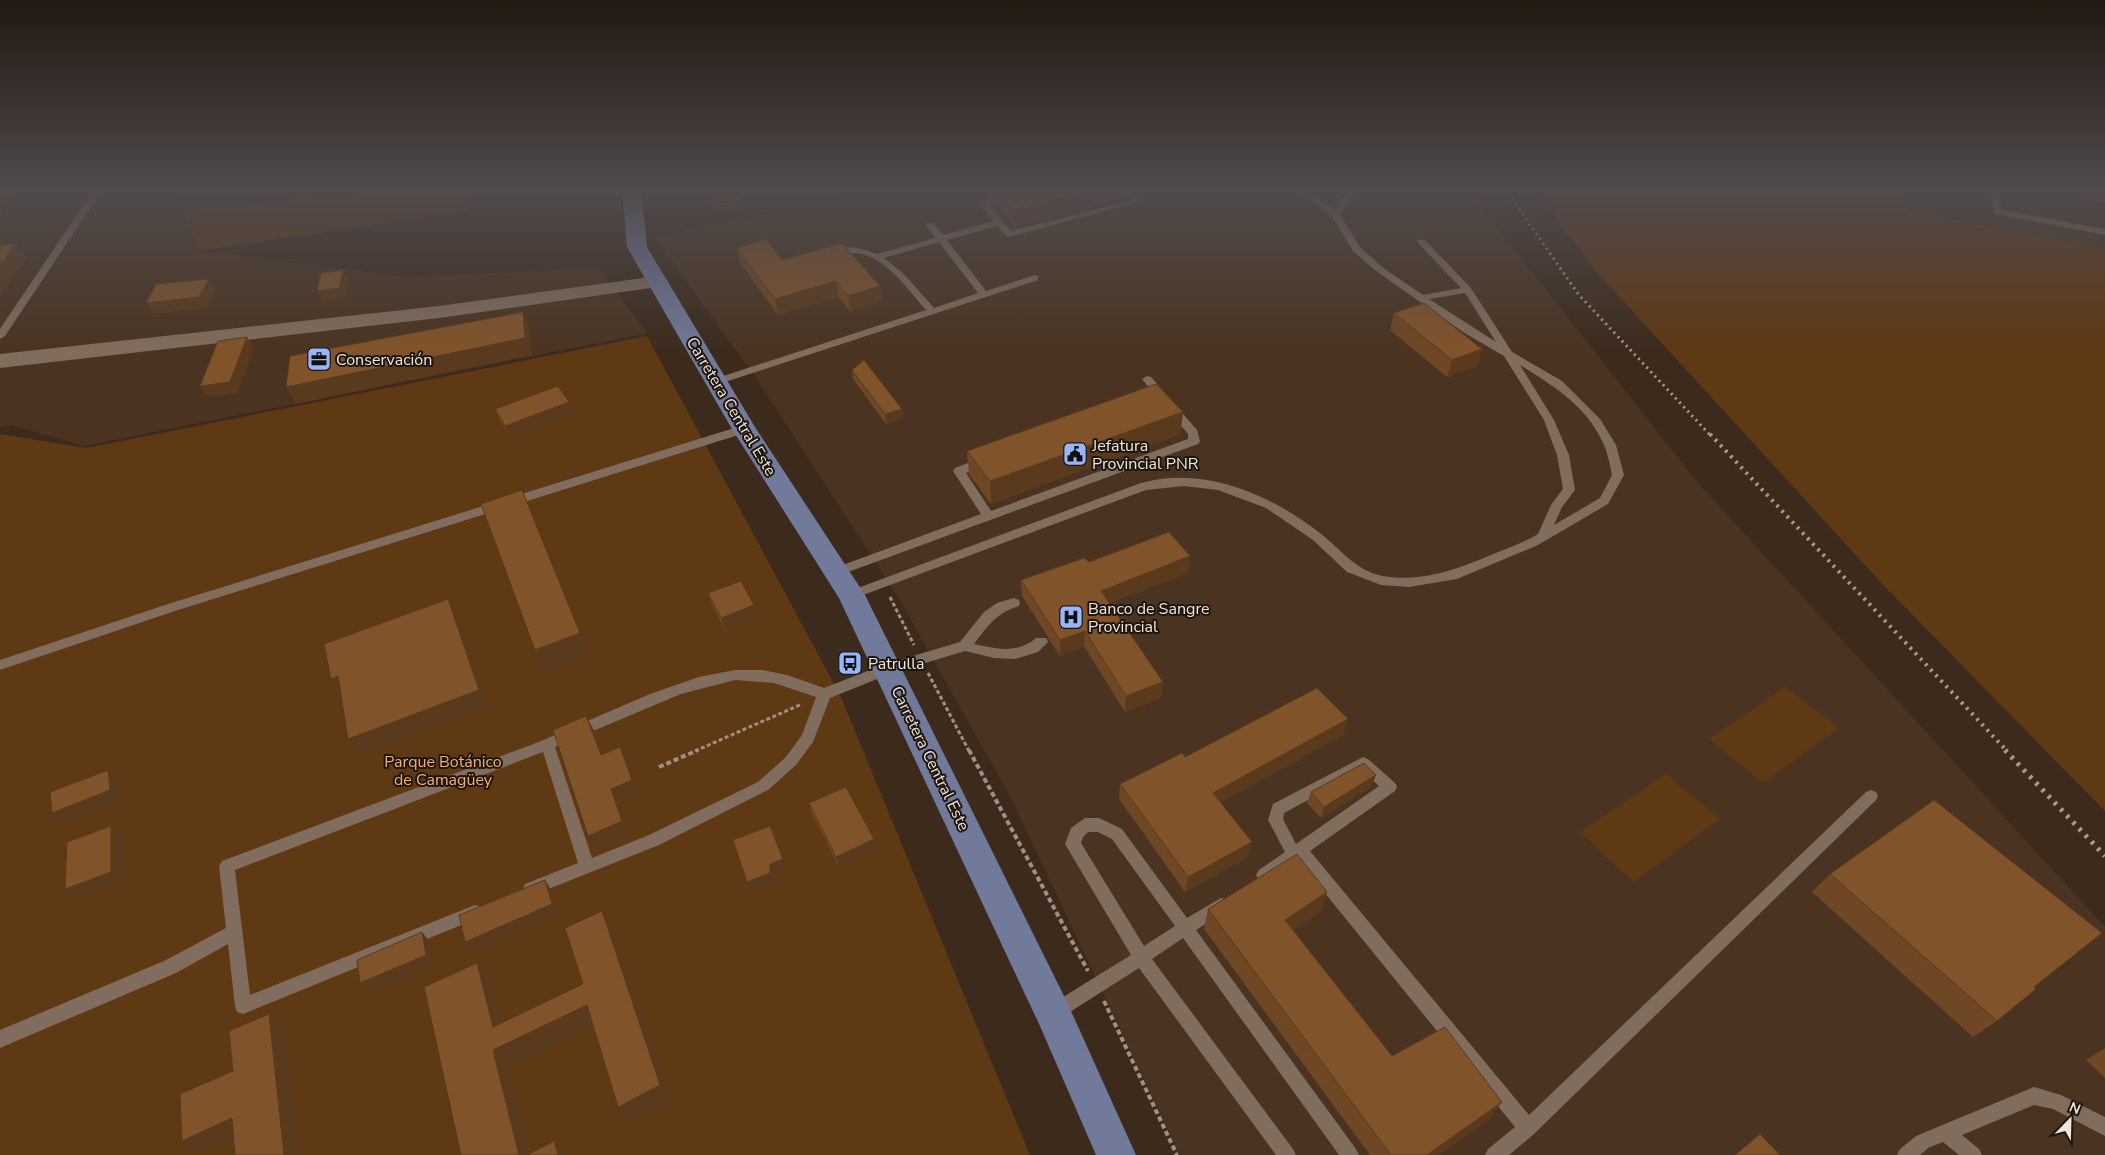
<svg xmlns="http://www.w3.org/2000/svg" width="2105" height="1155" viewBox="0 0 2105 1155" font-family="'Nunito Sans',sans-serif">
<rect width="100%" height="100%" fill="#3c2b1d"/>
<g fill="#4a3421">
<path d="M 22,189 L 171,189 L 199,251 L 411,277 L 598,268 L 648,333 L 84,446 L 12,425 L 0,427 L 0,214 Z"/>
<path d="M 891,189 L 1467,189 L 1697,482 L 2105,927 L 2105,1155 L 1180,1155 L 1010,796 L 898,597 L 757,379 L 654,237 Z"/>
<path d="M 1904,189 L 2105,189 L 2105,248 L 1907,210 Z"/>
</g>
<g fill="#5f3814">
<path d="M 0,189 L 22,189 L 0,213 Z"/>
<path d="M 403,189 L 475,189 L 471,210 L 199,251 L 181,210 Z"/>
<path d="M 1535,189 L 1904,189 L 1907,210 L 2105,248 L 2105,811 L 1885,587 L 1593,268 Z"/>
<path d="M 647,336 L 841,697 L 1030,1155 L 0,1155 L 0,434 L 87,448 Z"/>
<path d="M 1785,687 L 1839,728 L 1763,783 L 1709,739 Z"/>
<path d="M 1666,774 L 1720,819 L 1634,882 L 1580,832 Z"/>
</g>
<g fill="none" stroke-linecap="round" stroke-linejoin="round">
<g stroke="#9e9085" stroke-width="3" stroke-dasharray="4 2.5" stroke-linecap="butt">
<path d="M 890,597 L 914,645"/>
<path d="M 928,673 L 969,751"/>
<path d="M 695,751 L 802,704"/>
</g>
<g stroke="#9e9085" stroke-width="4" stroke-dasharray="5 3" stroke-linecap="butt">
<path d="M 969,750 L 1088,971"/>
<path d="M 659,767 L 698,750"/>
<path d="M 1104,1001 L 1177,1155"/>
</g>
<g fill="#816d5d" fill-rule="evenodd">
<path d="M 94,189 L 103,189 L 5,336 L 0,339 L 0,329 Z"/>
<path d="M 1123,189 L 1132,189 L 1143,201 L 1009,237 L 1006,236 L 997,226 L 947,240 L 986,291 L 1035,275 L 1038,276 L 1038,280 L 722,383 L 714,383 L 713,381 L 714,379 L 926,310 C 908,290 889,261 862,254 C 850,251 838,256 827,254 L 827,250 L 848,247 L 863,249 L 877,254 L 935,238 L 926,225 L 927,223 L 933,223 L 943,235 L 993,221 L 979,203 L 980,201 L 1016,194 L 1020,197 L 1019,199 L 989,205 L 1011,231 L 1133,200 ZM 939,242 L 978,293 L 934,308 L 903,273 L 884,258 Z"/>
<path d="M 1296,189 L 1306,189 L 1334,209 L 1350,189 L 1359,189 L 1340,214 L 1360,247 L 1382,267 L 1423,295 L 1461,288 L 1416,241 L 1424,239 L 1471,288 L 1512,352 L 1562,381 L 1600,419 L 1616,445 L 1624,475 L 1608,504 L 1538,545 L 1457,579 L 1409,587 L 1381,585 L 1347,572 L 1313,540 L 1266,508 L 1218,490 L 1184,486 L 1146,490 L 855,598 L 847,598 L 845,595 L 847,592 L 1141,483 C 1204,465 1272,495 1321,534 C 1342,550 1354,570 1383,576 C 1423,583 1460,568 1496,553 C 1510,547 1525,542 1538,534 L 1551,505 L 1563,489 L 1557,455 L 1544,420 L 1504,356 L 1463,332 L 1376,271 L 1353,251 L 1332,216 ZM 1465,293 L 1496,342 L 1429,299 ZM 1520,365 C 1553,385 1588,407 1604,445 C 1608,454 1610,465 1612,475 L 1600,498 L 1554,525 L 1562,507 L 1575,490 L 1569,455 L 1554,420 Z"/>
<path d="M 1989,189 L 1997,189 L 2002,210 L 2105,229 L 2105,235 L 1995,214 Z"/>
<path d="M 1147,376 L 1151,377 L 1197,430 L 1200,441 L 1198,444 L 840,575 L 832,575 L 830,572 L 832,569 L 981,514 L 953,471 L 955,468 L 981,458 L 989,458 L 991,461 L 989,464 L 966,473 L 991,511 L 1188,439 L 1188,434 L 1142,379 Z"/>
<path d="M 744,425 L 748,426 L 750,429 L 748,432 L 178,610 L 0,670 L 0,660 L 168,604 Z"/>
<path d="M 1014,598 L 1019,600 L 1020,603 L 1019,606 C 995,614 989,625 974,644 C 996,649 1018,654 1036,638 L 1046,638 L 1048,642 L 1038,652 L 1015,659 L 994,658 L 965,651 L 892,673 L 830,698 L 813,742 L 796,765 L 768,790 L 659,845 L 531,896 L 525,894 L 523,889 L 525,884 L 578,863 L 543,752 L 235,870 L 250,995 L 475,905 L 481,907 L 483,912 L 481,917 L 243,1014 L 237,1012 L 235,1006 L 228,944 L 176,973 L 0,1048 L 0,1030 L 164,961 L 226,928 L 219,866 L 222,861 L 541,741 L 650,694 L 699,677 L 735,670 L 762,670 L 787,675 L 824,688 L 883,665 L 960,642 L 984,612 L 997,603 ZM 735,680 L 774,683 L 816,697 L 802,735 L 786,757 L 758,782 L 649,835 L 592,858 L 555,747 L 681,694 Z"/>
<path d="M 1363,757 L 1368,759 L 1395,783 L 1397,787 L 1395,791 L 1310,851 L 1529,1115 L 1866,792 L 1871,790 L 1876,792 L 1878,796 L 1876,800 L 1534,1134 L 1509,1155 L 1485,1155 L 1488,1149 L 1515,1127 L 1298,860 L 1264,882 L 1259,880 L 1256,875 L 1259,870 L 1285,852 L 1268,820 L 1273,804 ZM 1362,771 L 1379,786 L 1296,844 L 1283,819 L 1284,813 Z"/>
<path d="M 1085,818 L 1099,818 L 1122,829 L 1187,918 L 1221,898 L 1227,900 L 1229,905 L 1227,910 L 1196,930 L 1356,1149 L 1359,1155 L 1339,1155 L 1183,938 L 1152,959 L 1293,1149 L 1296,1155 L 1276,1155 L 1139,968 L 1059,1019 L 1053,1021 L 1047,1019 L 1045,1013 L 1047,1007 L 1131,955 L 1065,844 L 1071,828 ZM 1088,832 L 1098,832 L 1112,839 L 1175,926 L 1144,946 L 1081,843 L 1083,837 Z"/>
<path d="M 2034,1087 L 2061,1095 L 2105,1117 L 2105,1136 L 2053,1109 L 2034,1105 L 1962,1135 L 1979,1149 L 1982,1155 L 1959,1155 L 1943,1142 L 1928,1148 L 1920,1155 L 1897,1155 L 1900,1149 L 1916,1136 Z"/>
</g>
<path fill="#816d5d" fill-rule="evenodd" d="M 658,276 L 665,278 L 668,282 L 665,286 L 439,318 L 0,368 L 0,354 L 439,306 Z"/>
<path fill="#717a9b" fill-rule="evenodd" d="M 622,189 L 641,189 L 647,247 L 755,427 L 865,595 L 1066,1000 L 1136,1155 L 1096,1155 L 1040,1026 L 839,598 L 732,429 L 627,247 Z"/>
<path stroke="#a89a8f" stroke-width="3" stroke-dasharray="2 4" stroke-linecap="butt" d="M 1505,189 L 1579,295 L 1711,436"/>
<path stroke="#a89a8f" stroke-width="4" stroke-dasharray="2.5 5" stroke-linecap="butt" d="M 1710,434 L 2007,751"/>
<path stroke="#a89a8f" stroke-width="5" stroke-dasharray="3 6" stroke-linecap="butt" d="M 2005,750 L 2105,856"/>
</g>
<g fill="#6f4724">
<path d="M 1946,189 L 1959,189 L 1958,191 Z"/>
<path d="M 2081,189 L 2105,189 L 2105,203 L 2085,199 Z"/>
<path d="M 1000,195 L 1123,199 L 1015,226 L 1001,211 Z"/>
<path d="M 737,248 L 880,286 L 882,302 L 851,312 L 838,297 L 778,315 L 740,263 Z"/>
<path d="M 1394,313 L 1482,349 L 1477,366 L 1447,377 L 1390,330 Z"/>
<path d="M 852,370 L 902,409 L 903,418 L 886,424 L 853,379 Z"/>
<path d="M 569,402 L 574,414 L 511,438 L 500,421 L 495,409 Z"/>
<path d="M 1183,412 L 1180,434 L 991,504 L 969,474 L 967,451 Z"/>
<path d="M 1190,556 L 1188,573 L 1109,603 L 1163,682 L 1161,698 L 1125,712 L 1084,646 L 1060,656 L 1022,596 L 1021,580 L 1089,562 Z"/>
<path d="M 708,593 L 754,605 L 758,617 L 725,630 L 712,605 Z"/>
<path d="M 1348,719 L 1343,735 L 1221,802 L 1248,857 L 1185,892 L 1119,799 L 1120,784 L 1185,757 Z"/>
<path d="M 1372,786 L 1321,818 L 1307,803 L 1311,792 Z"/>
<path d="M 809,803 L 876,850 L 839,867 L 812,814 Z"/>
<path d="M 1830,874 L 1997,1021 L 1973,1037 L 1812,892 Z"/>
<path d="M 1327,892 L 1320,912 L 1293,930 L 1392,1056 L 1489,1119 L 1438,1155 L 1370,1155 L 1204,929 L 1208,909 Z"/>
<path d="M 2105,1048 L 2105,1078 L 2086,1060 Z"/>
</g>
<g fill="#5a3a1d">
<path d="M 73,189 L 87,189 L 75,192 Z"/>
<path d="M 741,189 L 744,211 L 714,214 L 711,203 Z"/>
<path d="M 1097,189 L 1124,189 L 1123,199 L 1015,226 L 1014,210 Z"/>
<path d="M 16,243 L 27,258 L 0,296 L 0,266 Z"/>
<path d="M 343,270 L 348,281 L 345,299 L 323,302 L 317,291 Z"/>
<path d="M 209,279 L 215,290 L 207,308 L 153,314 L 146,303 Z"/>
<path d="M 836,281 L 838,297 L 778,315 L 775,299 Z"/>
<path d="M 880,286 L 882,302 L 851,312 L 848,296 Z"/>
<path d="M 523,312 L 529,329 L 532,355 L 296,404 L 286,387 Z"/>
<path d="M 247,337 L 254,349 L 237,393 L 208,397 L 200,386 Z"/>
<path d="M 1482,349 L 1477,366 L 1447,377 L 1452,360 Z"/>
<path d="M 569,402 L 574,414 L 511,438 L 505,426 Z"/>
<path d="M 902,409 L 903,418 L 886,424 L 885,414 Z"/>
<path d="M 1183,412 L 1180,434 L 991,504 L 990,481 Z"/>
<path d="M 522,490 L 532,513 L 590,656 L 546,673 L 535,650 Z"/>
<path d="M 1190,556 L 1188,573 L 1100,607 L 1101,591 Z"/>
<path d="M 448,599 L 458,617 L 489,707 L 361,755 L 348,739 Z"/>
<path d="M 754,605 L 758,617 L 725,630 L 721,618 Z"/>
<path d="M 1085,631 L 1084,646 L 1060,656 L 1060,640 Z"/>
<path d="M 338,676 L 343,696 L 331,679 Z"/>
<path d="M 1163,682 L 1161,698 L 1125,712 L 1126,696 Z"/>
<path d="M 586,716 L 595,732 L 609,772 L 601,755 Z"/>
<path d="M 1348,719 L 1343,735 L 1210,808 L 1213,793 Z"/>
<path d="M 620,747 L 628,764 L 640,796 L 619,805 L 630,837 L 597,851 L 588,836 L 611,789 Z"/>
<path d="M 108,770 L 119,781 L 122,801 L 64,824 L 52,813 Z"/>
<path d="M 1376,775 L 1372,786 L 1321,818 L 1324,807 Z"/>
<path d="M 111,826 L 123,837 L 123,882 L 78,899 L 65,889 Z"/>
<path d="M 874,839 L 876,850 L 839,867 L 836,857 Z"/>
<path d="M 1252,842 L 1248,857 L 1185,892 L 1188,877 Z"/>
<path d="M 783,859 L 787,869 L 773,875 L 773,883 L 751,892 L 747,882 L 770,864 Z"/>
<path d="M 545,880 L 552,891 L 558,914 L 473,952 L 465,942 Z"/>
<path d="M 1327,892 L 1320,912 L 1279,940 L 1285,920 Z"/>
<path d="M 602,911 L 614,931 L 672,1102 L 631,1123 L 618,1107 Z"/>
<path d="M 422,932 L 430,942 L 435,965 L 370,993 L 360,983 Z"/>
<path d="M 477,963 L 492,982 L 508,1043 L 587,1005 L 600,1023 L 509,1068 L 531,1155 L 519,1155 L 493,1050 L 493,1027 Z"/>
<path d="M 269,1014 L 285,1027 L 300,1155 L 284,1155 Z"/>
<path d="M 1502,1102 L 1489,1119 L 1438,1155 L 1427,1155 Z"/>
<path d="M 232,1118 L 251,1130 L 202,1153 L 182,1141 Z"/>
<path d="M 554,1141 L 568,1155 L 558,1155 Z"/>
</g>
<g fill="#81532a" stroke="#5a3a1d">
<path d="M 710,189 L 741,189 L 742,200 L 711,203 Z"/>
<path d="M 1022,189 L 1097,189 L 1014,210 L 1000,195 Z"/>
<path d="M 766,239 L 782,260 L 842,243 L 880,286 L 848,296 L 836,281 L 775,299 L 737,248 Z"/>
<path d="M 16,243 L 0,266 L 0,245 Z"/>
<path d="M 343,270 L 339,288 L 317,291 L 321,273 Z"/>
<path d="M 209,279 L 199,297 L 146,303 L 156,284 Z"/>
<path d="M 1424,303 L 1482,349 L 1452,360 L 1394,313 Z"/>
<path d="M 523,312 L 525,338 L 286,387 L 290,356 Z"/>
<path d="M 247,337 L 230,382 L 200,386 L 218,341 Z"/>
<path d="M 864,360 L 902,409 L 885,414 L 852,370 Z"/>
<path d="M 1156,384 L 1183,412 L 990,481 L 967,451 Z"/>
<path d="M 558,386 L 569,402 L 505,426 L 495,409 Z"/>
<path d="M 522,490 L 580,633 L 535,650 L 481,504 Z"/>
<path d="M 1169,532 L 1190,556 L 1101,591 L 1163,682 L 1126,696 L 1085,631 L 1060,640 L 1021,580 L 1084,558 L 1089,562 Z"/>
<path d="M 741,581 L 754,605 L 721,618 L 708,593 Z"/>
<path d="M 448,599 L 479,690 L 348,739 L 338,676 L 331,679 L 324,644 Z"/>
<path d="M 1317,688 L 1348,719 L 1213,793 L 1252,842 L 1188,877 L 1120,784 L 1182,753 L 1185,757 Z"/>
<path d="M 586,716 L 601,755 L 620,747 L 632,780 L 611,789 L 622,821 L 588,836 L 553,730 Z"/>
<path d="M 1364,763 L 1376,775 L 1324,807 L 1311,792 Z"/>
<path d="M 108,770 L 110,790 L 52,813 L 50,792 Z"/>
<path d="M 846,787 L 874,839 L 836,857 L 809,803 Z"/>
<path d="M 1934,800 L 2102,933 L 2034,987 L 2036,989 L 1997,1021 L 1830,874 Z"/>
<path d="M 111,826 L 111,872 L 65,889 L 67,842 Z"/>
<path d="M 770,826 L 783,859 L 770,864 L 770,873 L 747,882 L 733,840 Z"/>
<path d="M 1297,854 L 1327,892 L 1285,920 L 1392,1056 L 1445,1027 L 1502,1102 L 1427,1155 L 1391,1155 L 1208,909 Z"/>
<path d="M 545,880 L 552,904 L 465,942 L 459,915 Z"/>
<path d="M 602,911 L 660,1085 L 618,1107 L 587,1005 L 493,1050 L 519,1155 L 461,1155 L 424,987 L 477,963 L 493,1027 L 583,984 L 565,928 Z"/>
<path d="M 422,932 L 426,955 L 360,983 L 357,960 Z"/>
<path d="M 269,1014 L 284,1155 L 235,1155 L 232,1118 L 182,1141 L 180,1094 L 233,1071 L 229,1031 Z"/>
<path d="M 1760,1134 L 1780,1155 L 1735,1155 Z"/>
<path d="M 554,1141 L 558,1155 L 527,1155 Z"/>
</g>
<linearGradient id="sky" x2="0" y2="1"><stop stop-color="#211810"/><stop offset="0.54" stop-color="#504a4c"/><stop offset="1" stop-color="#504a4c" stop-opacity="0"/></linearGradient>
<rect width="2105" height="351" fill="url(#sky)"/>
<defs>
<g id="office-square" transform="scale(1.25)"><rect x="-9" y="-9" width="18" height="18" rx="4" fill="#97b6fd" stroke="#1d160f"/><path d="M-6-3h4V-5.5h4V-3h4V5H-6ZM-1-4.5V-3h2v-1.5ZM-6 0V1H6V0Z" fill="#111"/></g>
<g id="civic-square" transform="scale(1.25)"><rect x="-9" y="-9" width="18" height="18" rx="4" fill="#97b6fd" stroke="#1d160f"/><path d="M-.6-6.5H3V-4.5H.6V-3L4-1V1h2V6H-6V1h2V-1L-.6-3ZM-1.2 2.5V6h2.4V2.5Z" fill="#111"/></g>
<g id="hospital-square" transform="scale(1.25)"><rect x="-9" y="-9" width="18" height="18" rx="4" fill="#97b6fd" stroke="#1d160f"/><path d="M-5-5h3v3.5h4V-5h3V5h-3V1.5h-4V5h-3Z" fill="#111"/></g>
<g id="bus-square" transform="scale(1.25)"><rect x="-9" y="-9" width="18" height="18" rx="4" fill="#97b6fd" stroke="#1d160f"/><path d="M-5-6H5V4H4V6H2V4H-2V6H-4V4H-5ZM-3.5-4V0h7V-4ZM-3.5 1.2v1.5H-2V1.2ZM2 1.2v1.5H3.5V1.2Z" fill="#111"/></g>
</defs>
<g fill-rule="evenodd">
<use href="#office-square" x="319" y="359"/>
<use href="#civic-square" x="1075" y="454"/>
<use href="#hospital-square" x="1071" y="617"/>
<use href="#bus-square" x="850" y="663"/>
</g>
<g text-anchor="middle" stroke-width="4" stroke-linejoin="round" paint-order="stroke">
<g font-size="16" fill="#f1e6dd" stroke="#1d160f" text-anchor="start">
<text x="336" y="365">Conservación</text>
<text x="1092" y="451">Jefatura<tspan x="1092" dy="18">Provincial PNR</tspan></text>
<text x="1088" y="614">Banco de Sangre<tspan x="1088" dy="18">Provincial</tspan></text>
<text x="868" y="669">Patrulla</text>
</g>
<g font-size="16" fill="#f1e6dd" stroke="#1d160f">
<text transform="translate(732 406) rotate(59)" y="6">Carretera Central Este</text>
<text transform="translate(931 758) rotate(64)" y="6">Carretera Central Este</text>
</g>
<g font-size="16" fill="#f5ae72" stroke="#1d160f">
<text x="443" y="767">Parque Botánico<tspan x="443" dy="18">de Camagüey</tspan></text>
</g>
</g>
<g transform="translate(2070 1120) rotate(23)" stroke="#1d160f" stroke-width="4" paint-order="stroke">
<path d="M0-4L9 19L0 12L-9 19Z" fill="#f1e6dd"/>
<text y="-8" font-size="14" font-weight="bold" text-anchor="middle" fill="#f1e6dd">N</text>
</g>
</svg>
